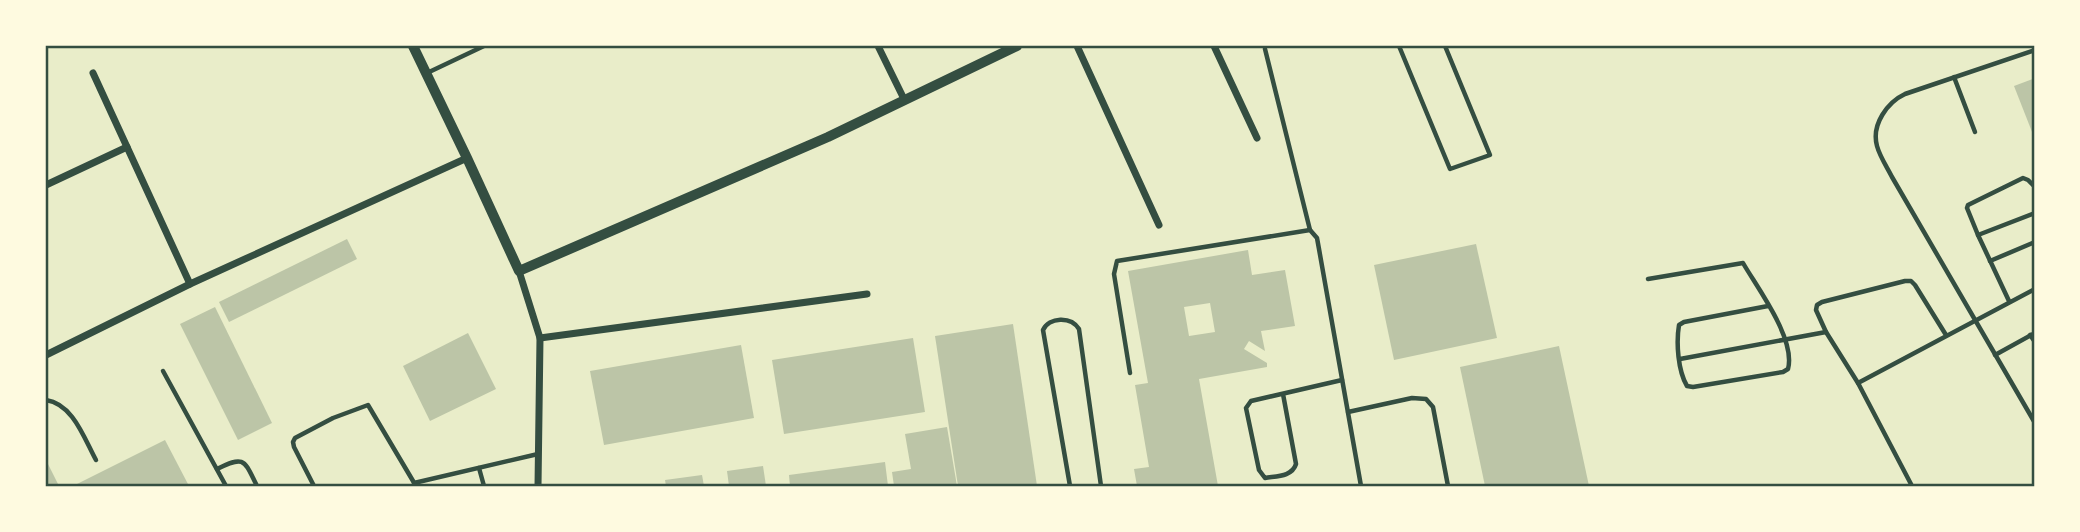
<svg xmlns="http://www.w3.org/2000/svg" width="2080" height="532" viewBox="0 0 2080 532" font-family="Jost,sans-serif">
<rect width="100%" height="100%" fill="#e9edc9"/>
<g fill="#bcc5a7" fill-rule="evenodd">
<path d="M 2035,78 L 2035,137 L 2034,137 L 2014,86 Z"/>
<path d="M 347,239 L 357,259 L 229,322 L 219,302 Z"/>
<path d="M 1476,244 L 1497,338 L 1394,360 L 1374,265 Z"/>
<path d="M 1248,250 L 1252,275 L 1285,270 L 1295,326 L 1261,331 L 1265,351 L 1249,341 L 1244,349 L 1267,363 L 1267,367 L 1199,379 L 1218,486 L 1137,486 L 1134,469 L 1149,467 L 1135,385 L 1148,383 L 1128,271 ZM 1210,303 L 1215,332 L 1189,336 L 1184,307 Z"/>
<path d="M 215,307 L 272,423 L 238,440 L 180,324 Z"/>
<path d="M 1013,324 L 1037,486 L 958,486 L 935,336 Z"/>
<path d="M 468,333 L 496,389 L 430,421 L 403,366 Z"/>
<path d="M 913,338 L 925,412 L 784,434 L 772,360 Z"/>
<path d="M 741,345 L 754,418 L 604,445 L 590,371 Z"/>
<path d="M 1559,346 L 1589,486 L 1485,486 L 1460,367 Z"/>
<path d="M 947,427 L 957,486 L 894,486 L 892,472 L 911,469 L 905,434 Z"/>
<path d="M 165,440 L 189,486 L 73,486 Z"/>
<path d="M 46,460 L 59,486 L 46,486 Z"/>
<path d="M 885,462 L 888,486 L 790,486 L 789,475 Z"/>
<path d="M 763,466 L 766,486 L 729,486 L 727,471 Z"/>
<path d="M 702,475 L 704,486 L 666,486 L 665,480 Z"/>
</g>
<g fill="none" stroke-linecap="round" stroke-linejoin="round">
<g stroke="#344e41" stroke-width="4.5">
<path d="M 1399,46 L 1450,169 L 1490,155 L 1445,46"/>
<path d="M 1265,49 L 1310,230"/>
<path d="M 2035,50 L 1905,94 C 1888,102 1871,124 1877,146 C 1880,157 1887,167 1892,177 L 2035,423"/>
<path d="M 427,73 L 484,46"/>
<path d="M 1954,77 L 1975,132"/>
<path d="M 1978,235 L 2035,213"/>
<path d="M 1990,261 L 2035,242"/>
<path d="M 1648,279 L 1743,263 C 1758,289 1796,339 1788,369 L 1783,372 L 1693,387 L 1687,386 C 1678,371 1676,343 1679,325 L 1684,322 L 1768,306"/>
<path d="M 2009,301 L 1978,235 L 1967,208 L 1968,205 L 2023,178 L 2028,180 L 2035,187"/>
<path d="M 1946,335 L 1915,285 L 1911,281 L 1905,281 L 1822,302 L 1817,305 L 1816,310 L 1826,332 L 1858,383 L 2035,289"/>
<path d="M 2030,335 L 2035,342"/>
<path d="M 1995,355 L 2035,333"/>
<path d="M 1680,359 L 1826,332"/>
<path d="M 163,371 L 226,486"/>
<path d="M 1130,373 L 1114,274 L 1117,261 L 1310,230 L 1317,238 L 1319,249 L 1361,486"/>
<path d="M 1858,383 L 1912,486"/>
<path d="M 1283,394 L 1296,464 C 1292,477 1276,476 1265,478 L 1259,470 L 1246,408 L 1251,401 L 1342,380"/>
<path d="M 46,400 C 73,404 84,438 96,460"/>
<path d="M 1348,412 L 1412,398 L 1426,399 L 1433,407 L 1448,486"/>
<path d="M 479,468 L 484,486"/>
<path d="M 217,469 C 245,455 244,460 257,486"/>
<path d="M 414,483 L 538,454"/>
<path d="M 314,486 L 294,447 L 293,442 L 295,438 L 333,418 L 368,405 L 416,486"/>
<path d="M 1070,486 L 1043,330 C 1049,317 1071,316 1079,329 L 1101,486"/>
</g>
<g stroke="#344e41" stroke-width="7">
<path d="M 878,46 L 904,99"/>
<path d="M 1077,46 L 1159,225"/>
<path d="M 1214,46 L 1257,138"/>
<path d="M 93,73 L 190,284"/>
<path d="M 46,185 L 127,147"/>
<path d="M 519,271 L 540,338 L 538,486"/>
<path d="M 540,338 L 867,294"/>
<path d="M 46,355 L 190,284 L 467,158"/>
</g>
<path stroke="#344e41" stroke-width="10" d="M 413,46 L 467,158 L 519,271 L 828,137 L 1017,46"/>
</g>
<rect width="2080" height="532" fill="none" stroke="#fefae0" stroke-width="94"/>
<rect x="47" y="47" width="1986" height="438" fill="none" stroke="#344e41" stroke-width="2.5"/>
</svg>
